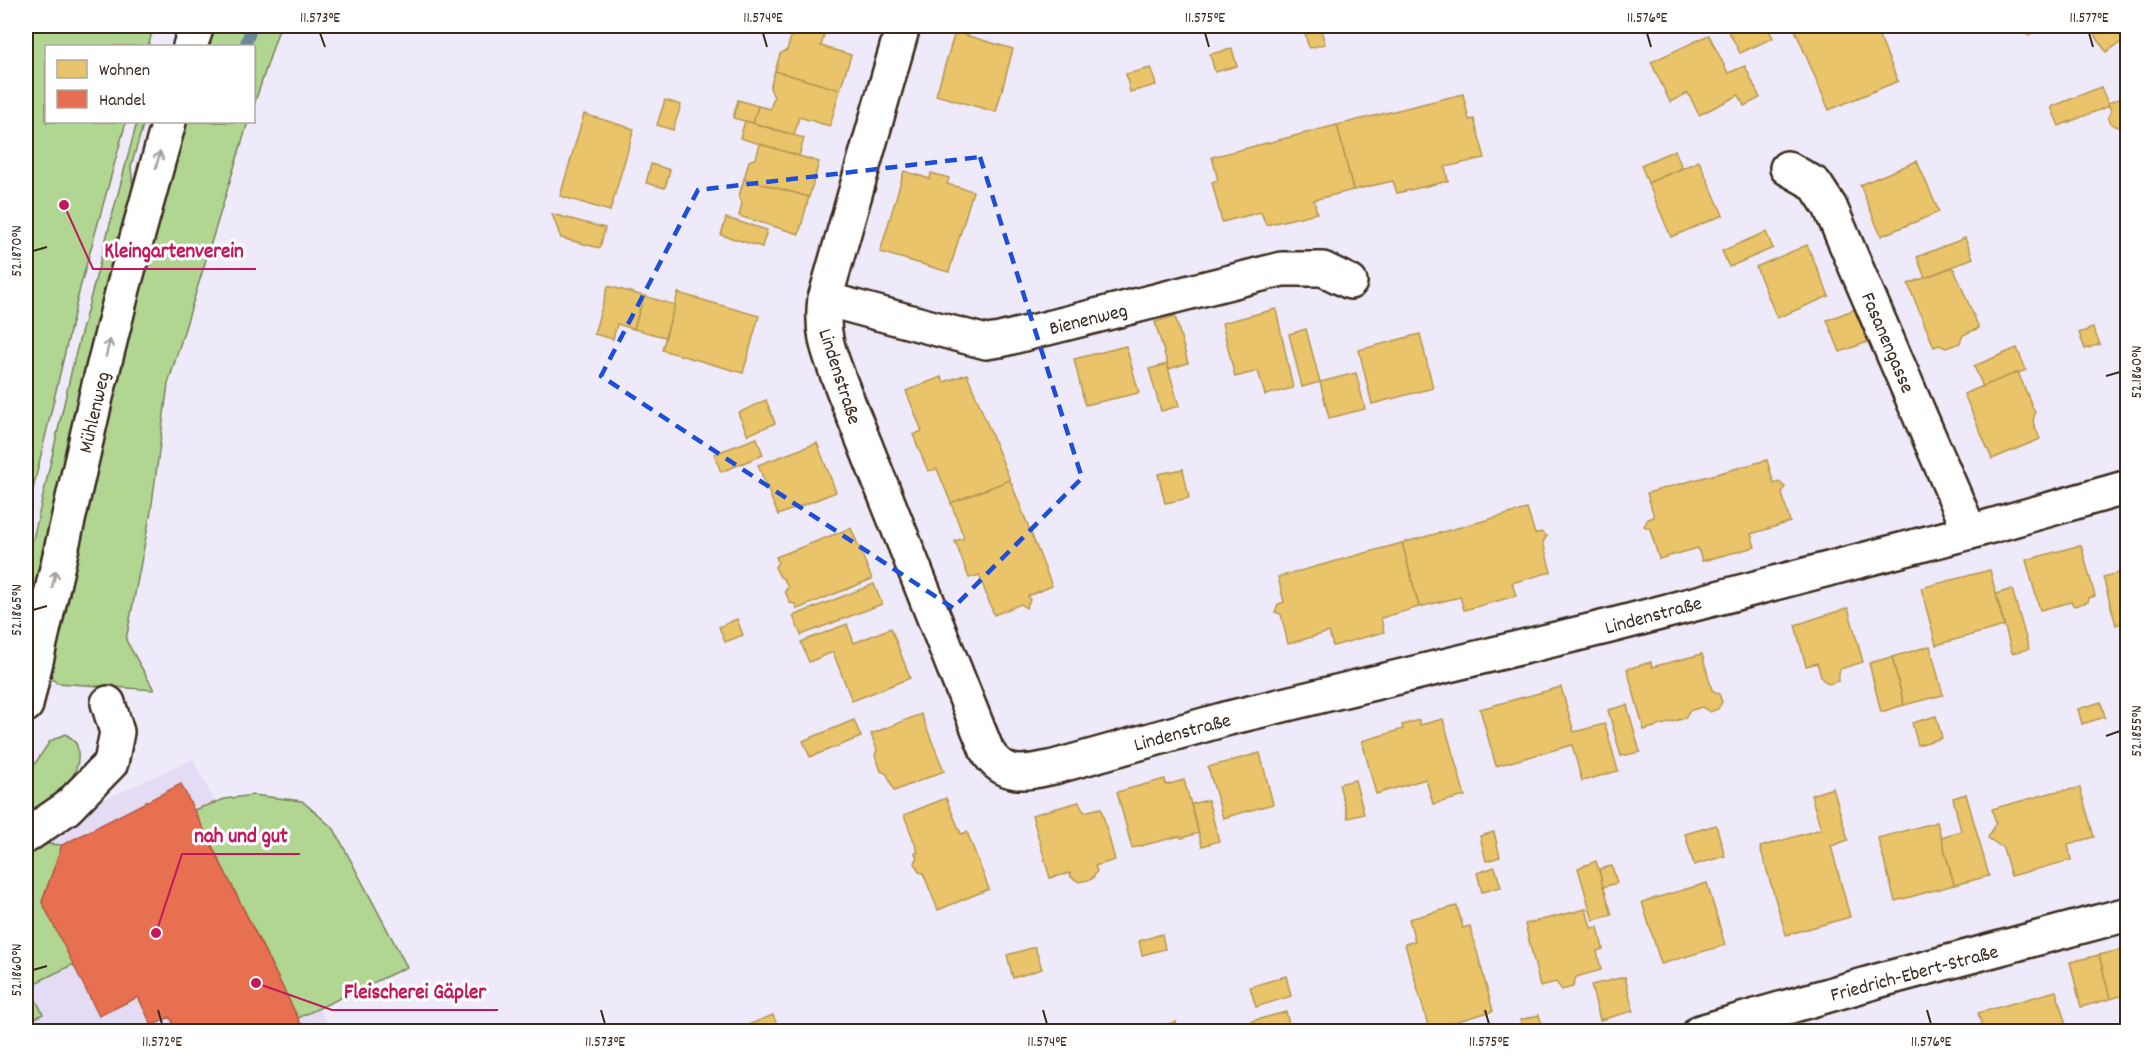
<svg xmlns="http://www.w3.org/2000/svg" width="2153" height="1057" viewBox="0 0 2153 1057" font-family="Dekko,sans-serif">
<rect width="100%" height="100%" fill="#efeaf9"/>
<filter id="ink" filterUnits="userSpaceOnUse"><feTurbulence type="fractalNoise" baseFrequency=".0167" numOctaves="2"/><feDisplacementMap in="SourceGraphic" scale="12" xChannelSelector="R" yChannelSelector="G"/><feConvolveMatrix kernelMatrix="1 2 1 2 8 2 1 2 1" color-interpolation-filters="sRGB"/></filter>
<g filter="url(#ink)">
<path fill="#e4dbf4" d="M 193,759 L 331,1031 L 26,1032 L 26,863 L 60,820 Z"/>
<g fill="#b1d691" stroke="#768058" stroke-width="1.5">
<path d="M 26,26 L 154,26 L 148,46 L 46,46 L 46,122 L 126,122 L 80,288 L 26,519 Z"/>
<path d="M 209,26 L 280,26 L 254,105 L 254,46 L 203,46 Z"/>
<path d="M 137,122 L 144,122 L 131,166 L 134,202 L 26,658 L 26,570 L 74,360 Z"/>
<path d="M 182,122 L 248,122 L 168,384 L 151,511 L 126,640 L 154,690 L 57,683 L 48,675 L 49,645 Z"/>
<path d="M 65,734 C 73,738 78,743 78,752 C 81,783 49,800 27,816 L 26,812 L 26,783 L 32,768 L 50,741 Z"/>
<path d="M 253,795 L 302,801 L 334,829 L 407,967 L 298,1018 L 194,810 L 225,799 Z"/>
<path d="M 35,843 L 62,845 L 42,902 L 74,964 L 29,986 L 43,1014 L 26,1023 L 26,852 Z"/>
</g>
<g fill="#e9c46a" stroke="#b59653" stroke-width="1.5">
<path d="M 782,26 L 817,26 L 826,28 L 821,46 L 851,55 L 840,90 L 775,71 L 780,54 L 787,50 L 791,37 L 779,33 Z"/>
<path d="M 1726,26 L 1767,26 L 1773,38 L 1740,53 Z"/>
<path d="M 1805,26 L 1875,26 L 1898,81 L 1829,110 L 1795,30 Z"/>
<path d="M 2021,26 L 2042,26 L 2028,35 Z"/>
<path d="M 2089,26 L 2128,26 L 2128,38 L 2106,52 Z"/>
<path d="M 1321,30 L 1325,44 L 1309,48 L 1305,34 Z"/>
<path d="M 955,32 L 1013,49 L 996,112 L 936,95 Z"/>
<path d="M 1709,35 L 1728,73 L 1745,66 L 1760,98 L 1744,106 L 1739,95 L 1699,115 L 1688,93 L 1670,102 L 1651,62 Z"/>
<path d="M 1232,49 L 1237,66 L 1215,72 L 1210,54 Z"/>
<path d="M 1151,68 L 1156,85 L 1130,92 L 1126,74 Z"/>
<path d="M 775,71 L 840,90 L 830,126 L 799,117 L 794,135 L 753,123 L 758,106 L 770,109 L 774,97 L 770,88 Z"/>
<path d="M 2101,87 L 2109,106 L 2059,126 L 2051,107 Z"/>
<path d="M 1463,94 L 1469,120 L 1474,119 L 1485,158 L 1445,167 L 1448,181 L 1397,193 L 1393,181 L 1353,190 L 1337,125 Z"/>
<path d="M 2128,95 L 2128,131 L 2125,125 L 2118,127 L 2111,124 L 2108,117 L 2111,111 L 2108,103 Z"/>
<path d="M 665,100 L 681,105 L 673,130 L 657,125 Z"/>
<path d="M 738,100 L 758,106 L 753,123 L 733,118 Z"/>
<path d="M 584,114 L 634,129 L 610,211 L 560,196 Z"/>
<path d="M 745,121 L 804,138 L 799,156 L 740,138 Z"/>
<path d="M 1337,125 L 1353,190 L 1314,200 L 1317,213 L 1266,225 L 1261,212 L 1222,222 L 1212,182 L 1218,180 L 1212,157 Z"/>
<path d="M 760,144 L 819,162 L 809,197 L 744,179 L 749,161 L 756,158 Z"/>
<path d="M 1675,150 L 1682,168 L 1648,183 L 1641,165 Z"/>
<path d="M 1699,161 L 1723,215 L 1671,237 L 1648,183 Z"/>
<path d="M 1917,161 L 1939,212 L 1881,236 L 1860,185 Z"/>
<path d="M 651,164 L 670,170 L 665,188 L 646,183 Z"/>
<path d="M 904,171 L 930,179 L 931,173 L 949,178 L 947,184 L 973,191 L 949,272 L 880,252 Z"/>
<path d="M 744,179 L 809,197 L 799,234 L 739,216 L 742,203 L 739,196 Z"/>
<path d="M 552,214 L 605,228 L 600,248 L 561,238 Z"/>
<path d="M 726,218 L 767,230 L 762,247 L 721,235 Z"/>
<path d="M 1766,232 L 1773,248 L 1729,267 L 1722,251 Z"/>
<path d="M 1965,238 L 1973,258 L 1925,278 L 1917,257 Z"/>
<path d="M 1807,245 L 1829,296 L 1777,318 L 1756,267 Z"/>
<path d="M 1953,267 L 1979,328 L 1963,335 L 1960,343 L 1946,348 L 1939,345 L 1934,347 L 1908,284 Z"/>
<path d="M 608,286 L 644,296 L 634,329 L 617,324 L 613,339 L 594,334 Z"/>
<path d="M 678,293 L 759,316 L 743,373 L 662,350 Z"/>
<path d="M 644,296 L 675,305 L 665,337 L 634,329 Z"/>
<path d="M 1858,308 L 1870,341 L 1840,352 L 1827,320 Z"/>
<path d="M 1276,309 L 1293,388 L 1265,395 L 1258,371 L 1235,377 L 1222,323 Z"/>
<path d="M 1175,316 L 1188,363 L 1169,369 L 1155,322 Z"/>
<path d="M 2093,328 L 2100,344 L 2085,349 L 2079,333 Z"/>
<path d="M 1306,329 L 1320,382 L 1302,387 L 1289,334 Z"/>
<path d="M 1420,334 L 1433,388 L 1372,404 L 1359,350 Z"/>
<path d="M 1126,346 L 1139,393 L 1085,405 L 1074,359 Z"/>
<path d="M 2017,348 L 2026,370 L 1983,387 L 1974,366 Z"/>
<path d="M 1167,364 L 1179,406 L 1161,411 L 1149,369 Z"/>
<path d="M 2018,372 L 2035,413 L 2033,422 L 2040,439 L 1992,459 L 1964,394 Z"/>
<path d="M 1356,373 L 1365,409 L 1329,418 L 1320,382 Z"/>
<path d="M 967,374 L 1010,480 L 951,503 L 937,469 L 928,471 L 913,435 L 922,431 L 906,391 L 941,377 L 944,382 Z"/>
<path d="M 766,400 L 775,423 L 748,435 L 738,413 Z"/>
<path d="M 757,438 L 763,455 L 721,472 L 714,454 Z"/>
<path d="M 817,443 L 836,492 L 778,515 L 758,465 Z"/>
<path d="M 1767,460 L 1774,484 L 1779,482 L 1785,487 L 1782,493 L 1790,522 L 1751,534 L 1755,547 L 1702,561 L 1698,548 L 1659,559 L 1650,529 L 1644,526 L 1648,519 L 1654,517 L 1647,493 Z"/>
<path d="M 1183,469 L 1189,498 L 1165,503 L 1158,474 Z"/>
<path d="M 1010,480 L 1052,586 L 1028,596 L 1030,600 L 1026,608 L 1021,604 L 994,615 L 979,575 L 969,578 L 955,541 L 964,538 L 951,503 Z"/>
<path d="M 1527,509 L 1535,534 L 1541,532 L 1547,536 L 1543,542 L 1551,572 L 1512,583 L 1516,596 L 1464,610 L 1460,597 L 1419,607 L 1402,543 Z"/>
<path d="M 851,528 L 872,579 L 797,609 L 795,604 L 790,603 L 785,591 L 788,587 L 784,579 L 780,577 L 775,567 L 778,562 L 776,557 Z"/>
<path d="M 1402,543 L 1419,607 L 1381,618 L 1384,632 L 1333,646 L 1329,632 L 1288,644 L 1281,614 L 1275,612 L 1278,604 L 1284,602 L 1278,577 Z"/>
<path d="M 2081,545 L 2095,596 L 2089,598 L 2088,602 L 2074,606 L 2071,602 L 2040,610 L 2026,560 Z"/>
<path d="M 1990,570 L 2004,626 L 1936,645 L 1921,588 Z"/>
<path d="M 2128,570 L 2128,621 L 2116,625 L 2103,577 Z"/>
<path d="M 874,584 L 882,604 L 801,635 L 793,616 Z"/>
<path d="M 2012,589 L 2029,649 L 2012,653 L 1996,594 Z"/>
<path d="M 1848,608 L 1863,662 L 1840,669 L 1838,681 L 1829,684 L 1822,679 L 1817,663 L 1806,666 L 1795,625 Z"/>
<path d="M 737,619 L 743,635 L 725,642 L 719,627 Z"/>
<path d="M 847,624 L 854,643 L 891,628 L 910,678 L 852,701 L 833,652 L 809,662 L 801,642 Z"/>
<path d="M 1930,646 L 1943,695 L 1904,705 L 1892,657 Z"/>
<path d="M 1702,654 L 1712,690 L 1719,694 L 1722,702 L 1718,709 L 1710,712 L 1702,707 L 1689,711 L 1685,718 L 1644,730 L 1627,669 L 1651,662 L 1652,667 Z"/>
<path d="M 1892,657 L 1904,705 L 1881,712 L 1869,663 Z"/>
<path d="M 1561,687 L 1574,732 L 1605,724 L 1618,771 L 1582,781 L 1572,745 L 1496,766 L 1480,709 Z"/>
<path d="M 2101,702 L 2105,717 L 2082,724 L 2078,709 Z"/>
<path d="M 1627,705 L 1640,752 L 1621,756 L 1608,710 Z"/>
<path d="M 921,714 L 944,771 L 894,791 L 887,774 L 881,771 L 875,755 L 877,750 L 871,734 Z"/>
<path d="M 1936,716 L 1942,738 L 1918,745 L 1912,723 Z"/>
<path d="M 1443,719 L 1465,796 L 1433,804 L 1426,779 L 1376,794 L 1362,741 L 1403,729 L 1402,725 L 1419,720 L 1420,725 Z"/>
<path d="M 854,720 L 861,737 L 810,757 L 803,741 Z"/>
<path d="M 1260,753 L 1273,804 L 1223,818 L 1208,767 Z"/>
<path d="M 1165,779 L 1166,785 L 1184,780 L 1199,833 L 1181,838 L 1180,836 L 1132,848 L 1117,792 Z"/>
<path d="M 1355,780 L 1364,814 L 1348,818 L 1339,784 Z"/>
<path d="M 1833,788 L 1848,840 L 1831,846 L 1850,917 L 1786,935 L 1760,847 L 1821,829 L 1811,795 Z"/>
<path d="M 2080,788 L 2094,837 L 2068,844 L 2071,860 L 2011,876 L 2003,848 L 1988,838 L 1996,823 L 1992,809 L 2054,792 Z"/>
<path d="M 1966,794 L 1989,876 L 1954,885 L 1941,837 L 1961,831 L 1953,798 Z"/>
<path d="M 946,798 L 961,834 L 967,832 L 989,889 L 938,910 L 923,873 L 919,872 L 915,863 L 917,858 L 915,853 L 918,852 L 904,815 Z"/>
<path d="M 1208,800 L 1219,841 L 1202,846 L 1191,804 Z"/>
<path d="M 1079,802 L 1084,812 L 1101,808 L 1115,860 L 1095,866 L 1097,871 L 1092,879 L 1079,882 L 1071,877 L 1070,873 L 1050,878 L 1032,815 Z"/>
<path d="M 1937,822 L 1954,885 L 1895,901 L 1878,838 Z"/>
<path d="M 1716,825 L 1725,856 L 1694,865 L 1685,834 Z"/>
<path d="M 1494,832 L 1500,857 L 1486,861 L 1480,836 Z"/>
<path d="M 1596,861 L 1612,915 L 1593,920 L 1578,868 Z"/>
<path d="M 1612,866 L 1617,883 L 1603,887 L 1599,869 Z"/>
<path d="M 1495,867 L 1501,887 L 1482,892 L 1477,873 Z"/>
<path d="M 1707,883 L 1725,945 L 1661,964 L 1642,902 Z"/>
<path d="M 1457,906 L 1463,928 L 1470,926 L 1493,1011 L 1429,1029 L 1405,944 L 1415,941 L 1409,919 Z"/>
<path d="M 1586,909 L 1591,928 L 1598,927 L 1603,949 L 1597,951 L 1601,970 L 1576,977 L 1573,987 L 1562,990 L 1556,982 L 1540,986 L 1525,924 Z"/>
<path d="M 1162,934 L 1165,949 L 1142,955 L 1139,941 Z"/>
<path d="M 1035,947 L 1042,969 L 1013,978 L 1007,955 Z"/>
<path d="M 2128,948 L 2128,994 L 2110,999 L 2099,955 Z"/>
<path d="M 2099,955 L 2110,999 L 2081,1007 L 2070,962 Z"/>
<path d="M 1286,976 L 1291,996 L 1256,1007 L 1250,987 Z"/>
<path d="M 1625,977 L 1633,1011 L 1600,1020 L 1591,985 Z"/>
<path d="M 2056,991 L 2068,1032 L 1984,1032 L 1978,1013 Z"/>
<path d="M 1286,1012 L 1291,1032 L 1239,1032 L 1237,1025 Z"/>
<path d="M 773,1015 L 780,1032 L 731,1032 Z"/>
<path d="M 1539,1015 L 1544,1032 L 1523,1032 L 1520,1020 Z"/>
<path d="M 1176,1022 L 1178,1032 L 1156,1032 L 1155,1027 Z"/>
</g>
<path fill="#e76f51" stroke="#b35a42" stroke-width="1.5" d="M 181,784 L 305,1032 L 252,1032 L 249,1025 L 235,1032 L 177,1032 L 170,1017 L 152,1026 L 138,997 L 99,1016 L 42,902 L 62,845 Z"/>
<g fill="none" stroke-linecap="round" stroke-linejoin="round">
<path stroke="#6c8899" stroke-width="12" d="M 245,46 L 252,26"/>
<g stroke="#3b2a1e" stroke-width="38">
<g id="minor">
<path d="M 903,26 L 825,299 C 820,337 831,357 844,392 L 987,751 C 1004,779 1026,773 1054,767 L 1229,718 L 1610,626 L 1970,532 L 2128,487"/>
<path d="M 190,46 L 197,26"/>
<path d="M 1787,168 L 1815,184 L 1830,207 L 1970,532"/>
<path d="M 825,299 L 986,342 L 1000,340 L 1282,269 L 1323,269 L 1350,282"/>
<path d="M 26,705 L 96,397 L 124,285 L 169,122"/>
<path d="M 26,836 L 67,808 L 111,763 L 117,732 L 108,703"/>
<path d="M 1700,1032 L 1881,980 L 2128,914"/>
</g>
</g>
<use href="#minor" stroke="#fff" stroke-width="33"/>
</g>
<defs><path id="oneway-shaft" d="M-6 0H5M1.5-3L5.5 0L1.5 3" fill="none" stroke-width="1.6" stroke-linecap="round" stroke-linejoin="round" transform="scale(1.5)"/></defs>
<g stroke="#a79f9a">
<use href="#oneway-shaft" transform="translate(158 160) rotate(-75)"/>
<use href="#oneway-shaft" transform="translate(108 348) rotate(-76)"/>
<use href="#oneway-shaft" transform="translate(54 579) rotate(-77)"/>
</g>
</g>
<path fill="none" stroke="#1d4ed8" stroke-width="4.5" stroke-dasharray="12 8" stroke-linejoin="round" d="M 980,157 L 1082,478 L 953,608 L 601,376 L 698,190 Z"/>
<path fill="none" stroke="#3b2a1e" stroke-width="2" d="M 320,33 L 325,47M 763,33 L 767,47M 1205,33 L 1209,47M 1647,33 L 1651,47M 2089,33 L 2093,47M 33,251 L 47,247M 2106,376 L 2120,372M 33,610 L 47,606M 2106,736 L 2120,731M 33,970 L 47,966M 158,1010 L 162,1024M 601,1010 L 605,1024M 1043,1010 L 1047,1024M 1485,1010 L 1489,1024M 1927,1010 L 1931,1024"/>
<g text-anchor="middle" stroke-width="6" stroke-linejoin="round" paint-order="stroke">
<g font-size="20" fill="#3b2a1e" stroke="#fff">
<text transform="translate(1088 318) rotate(-14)" y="7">Bienenweg</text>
<text transform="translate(1889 342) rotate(67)" y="7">Fasanengasse</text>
<text transform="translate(841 376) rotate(72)" y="7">Lindenstraße</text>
<text transform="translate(93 412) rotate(-77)" y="7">Mühlenweg</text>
<text transform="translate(1653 614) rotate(-15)" y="7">Lindenstraße</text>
<text transform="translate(1182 731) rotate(-15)" y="7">Lindenstraße</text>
<text transform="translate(1914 972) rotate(-15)" y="7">Friedrich-Ebert-Straße</text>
</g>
</g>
<path fill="none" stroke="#c2185b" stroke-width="2" d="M64 205L93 269H256M156 933L182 854H300M256 983L332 1010H498"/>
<g fill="#c2185b" stroke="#fff" stroke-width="2">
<circle cx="64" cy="205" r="6"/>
<circle cx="156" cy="933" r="6"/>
<circle cx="256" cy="983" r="6"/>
</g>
<g font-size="21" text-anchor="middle" font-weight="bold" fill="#c2185b" stroke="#fff" stroke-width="6" stroke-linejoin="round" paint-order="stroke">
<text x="174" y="257">Kleingartenverein</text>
<text x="241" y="842">nah und gut</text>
<text x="415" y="998">Fleischerei Gäpler</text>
</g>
<rect width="2153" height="1057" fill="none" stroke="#fff" stroke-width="66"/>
<rect x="45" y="45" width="210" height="78" fill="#ffffff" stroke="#b1aaa5" stroke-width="1.5"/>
<rect x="57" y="60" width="30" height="18" fill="#e9c46a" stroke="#b1aaa5" stroke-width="1.5"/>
<text x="99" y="75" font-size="18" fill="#3b2a1e">Wohnen</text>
<rect x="57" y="90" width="30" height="18" fill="#e76f51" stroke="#b1aaa5" stroke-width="1.5"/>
<text x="99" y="105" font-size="18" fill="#3b2a1e">Handel</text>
<rect x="33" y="33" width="2087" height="991" fill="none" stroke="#3b2a1e" stroke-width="2"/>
<g font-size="15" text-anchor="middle" fill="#3b2a1e">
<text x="320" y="22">11.573°E</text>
<text x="763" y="22">11.574°E</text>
<text x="1205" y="22">11.575°E</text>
<text x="1647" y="22">11.576°E</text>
<text x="2089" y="22">11.577°E</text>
<text transform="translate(16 251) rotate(-90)" y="5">52.1870°N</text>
<text transform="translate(2136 372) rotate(-90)" y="5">52.1860°N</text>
<text transform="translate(16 610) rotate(-90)" y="5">52.1865°N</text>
<text transform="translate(2136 731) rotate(-90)" y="5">52.1855°N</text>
<text transform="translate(16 970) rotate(-90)" y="5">52.1860°N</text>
<text x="162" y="1046">11.572°E</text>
<text x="605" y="1046">11.573°E</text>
<text x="1047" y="1046">11.574°E</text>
<text x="1489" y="1046">11.575°E</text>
<text x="1931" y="1046">11.576°E</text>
</g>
</svg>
